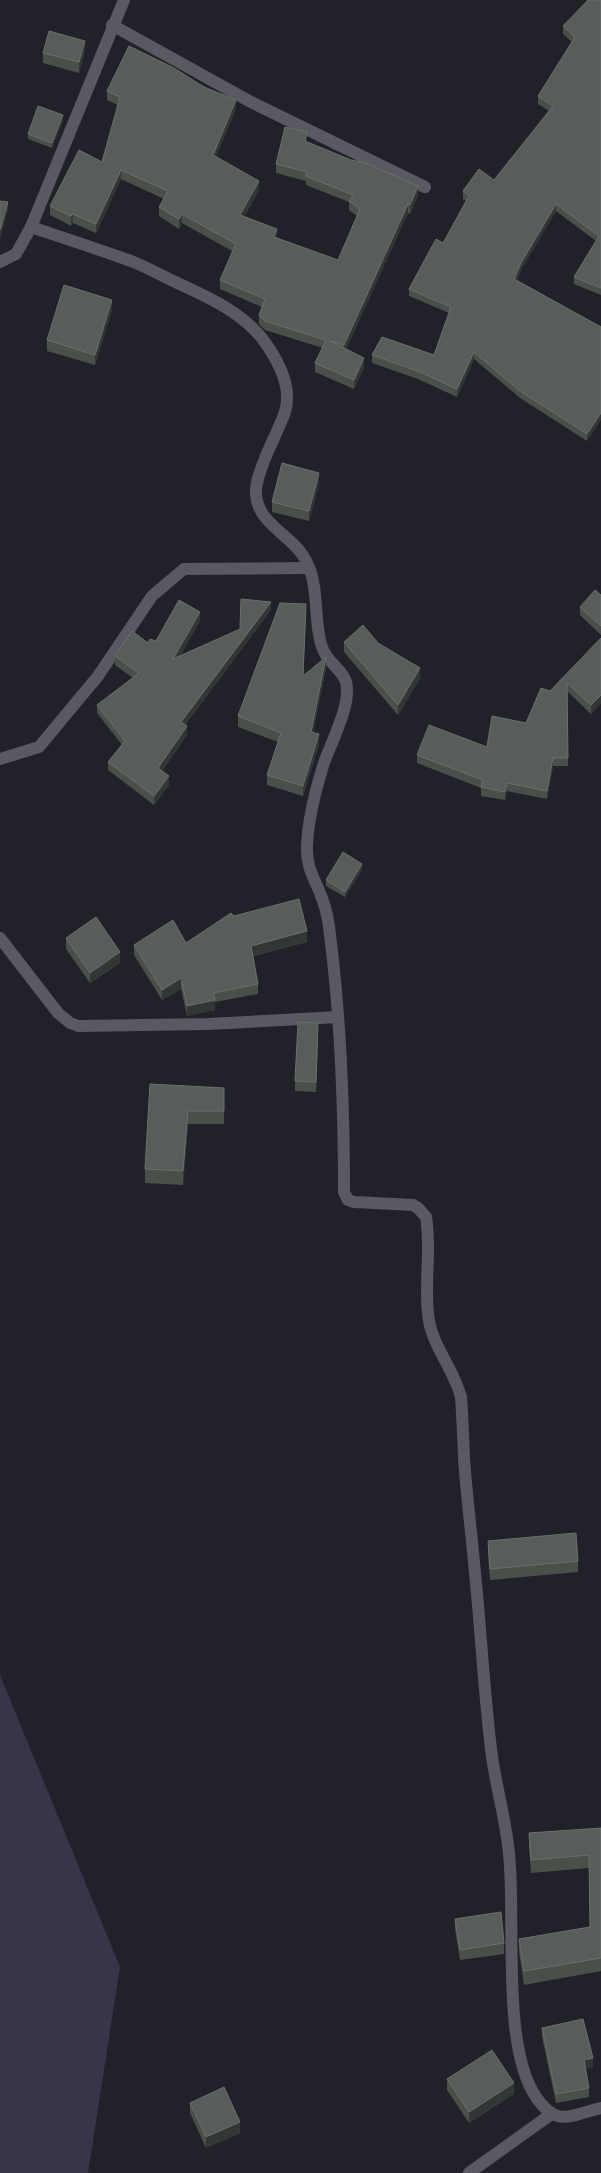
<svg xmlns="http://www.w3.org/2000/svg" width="601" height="2173" viewBox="0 0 601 2173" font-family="'Nunito Sans',sans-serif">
<rect width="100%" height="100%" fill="#212129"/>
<path fill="#363549" d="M 0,1675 L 120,1967 L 88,2173 L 0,2173 Z"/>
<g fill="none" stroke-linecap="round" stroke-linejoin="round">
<g stroke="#595962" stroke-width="12">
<path d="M 112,25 L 251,102 L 425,187"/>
<path d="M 31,227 C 64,238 98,249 131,261 C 149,268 166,278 184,286 C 212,299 241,313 261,337 C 277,358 293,386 285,412 C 279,429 270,445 264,461 C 260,472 255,483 256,495 C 258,520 283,532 298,549 C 322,577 312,612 321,644 C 326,663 342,668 346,682 C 352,705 330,744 323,766 C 315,792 308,818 307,846 C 306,870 316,880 323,901 C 327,912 329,924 330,935 C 341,1021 344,1107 344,1192 L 348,1200 L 354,1202 L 413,1205 L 418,1208 L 426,1217 C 432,1251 423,1287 429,1321 C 434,1348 454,1370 461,1397 C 463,1422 463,1447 465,1472 C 468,1506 472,1539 475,1573 C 481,1632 484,1691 491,1749 C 495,1784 506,1819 509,1854 C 516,1918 501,2046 536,2097 C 557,2128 570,2115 601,2108"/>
<path d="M 0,262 L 16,254 L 31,227 L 124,0"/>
<path d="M 0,759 L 39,747 L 98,676 L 152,596 L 184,569 L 309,568"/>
<path d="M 0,938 L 58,1013 L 70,1023 L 78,1026 L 208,1024 L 338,1017"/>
<path d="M 469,2173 L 550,2115"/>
</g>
</g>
<g fill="#494f49">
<path d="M 601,0 L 601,295 L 574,284 L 574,277 L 596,241 L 556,211 L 521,270 L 517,280 L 601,327 L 587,441 L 520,398 L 474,359 L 457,397 L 418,379 L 372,363 L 372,355 L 434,355 L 449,313 L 409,296 L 409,289 L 443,243 L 466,201 L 463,199 L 463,191 L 494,180 L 549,111 L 538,104 L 538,96 L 572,42 L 563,34 L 563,26 Z"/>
<path d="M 85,51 L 79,73 L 43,63 L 43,53 Z"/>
<path d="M 107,91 L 236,109 L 216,156 L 259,190 L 244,217 L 277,238 L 338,260 L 357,216 L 349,210 L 349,202 L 306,185 L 306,181 L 276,173 L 276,164 L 307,142 L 418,195 L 410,214 L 408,213 L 346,349 L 364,367 L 354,389 L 315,372 L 315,363 L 323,348 L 265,330 L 259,324 L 259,315 L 262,307 L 220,289 L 220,280 L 232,251 L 182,223 L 179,229 L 159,216 L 159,207 L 164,199 L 121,179 L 96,233 L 73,223 L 71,226 L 50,215 L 50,206 L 102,162 L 118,105 L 107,100 Z"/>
<path d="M 63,120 L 52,148 L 28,139 L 28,134 Z"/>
<path d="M 112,310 L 95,365 L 47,351 L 47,340 Z"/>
<path d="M 319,483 L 309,521 L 272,512 L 272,502 Z"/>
<path d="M 601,595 L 601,635 L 580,615 L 580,607 Z"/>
<path d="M 271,610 L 185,725 L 187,735 L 162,771 L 169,785 L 154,805 L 108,770 L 108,762 L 122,745 L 97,713 L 97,705 L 133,678 L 115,665 L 115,656 L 148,643 L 156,641 L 200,621 L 180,656 L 240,629 Z"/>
<path d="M 306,614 L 303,675 L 326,668 L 313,732 L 319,744 L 303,796 L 267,785 L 267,775 L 278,742 L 238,727 L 238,716 Z"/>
<path d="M 601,638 L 601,703 L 591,714 L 567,691 L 568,766 L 553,766 L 547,799 L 507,791 L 505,800 L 481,796 L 481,788 L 417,763 L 417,755 L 487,747 L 526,723 L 550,691 Z"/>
<path d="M 344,642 L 378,643 L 420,678 L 398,715 L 344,652 Z"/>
<path d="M 362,870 L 345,897 L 326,886 L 326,880 Z"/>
<path d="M 234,916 L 307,942 L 253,956 L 258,984 L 258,994 L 215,1002 L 215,1010 L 187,1016 L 181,989 L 162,1000 L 134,955 L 134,945 L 186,943 Z"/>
<path d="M 66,938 L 120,963 L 90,983 L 66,949 Z"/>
<path d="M 318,1034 L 316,1092 L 295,1091 L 295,1081 Z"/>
<path d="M 150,1084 L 224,1088 L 224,1124 L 188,1124 L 183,1185 L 145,1183 L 145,1169 Z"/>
<path d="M 488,1541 L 578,1561 L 578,1572 L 490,1580 L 488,1552 Z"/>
<path d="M 601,1828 L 601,1971 L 524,1985 L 519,1952 L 519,1939 L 590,1927 L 589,1868 L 531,1873 L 529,1846 L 529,1833 Z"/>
<path d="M 455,1919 L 504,1943 L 504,1954 L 460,1960 L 455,1929 Z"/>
<path d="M 542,2028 L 593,2067 L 585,2069 L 589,2088 L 589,2097 L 556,2103 L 542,2037 Z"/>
<path d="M 447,2079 L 514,2094 L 469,2123 L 447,2090 Z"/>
<path d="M 190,2103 L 240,2133 L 206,2148 L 190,2113 Z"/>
</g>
<g fill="#323736">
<path d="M 85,41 L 85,51 L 79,73 L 79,62 Z"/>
<path d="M 236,100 L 236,109 L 213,164 L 213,155 Z"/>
<path d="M 63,115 L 63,120 L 52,148 L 52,143 Z"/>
<path d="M 307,132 L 307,141 L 305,150 L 305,141 Z"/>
<path d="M 121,170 L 121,179 L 96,233 L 96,224 Z"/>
<path d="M 259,181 L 259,190 L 240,225 L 240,215 Z"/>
<path d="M 418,186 L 418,195 L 410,214 L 410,205 Z"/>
<path d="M 8,202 L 8,211 L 0,239 L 0,230 Z"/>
<path d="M 408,204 L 408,213 L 344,354 L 344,345 Z"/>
<path d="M 556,204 L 556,211 L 521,270 L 514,286 L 514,279 L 521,263 Z"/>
<path d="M 73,214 L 73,223 L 71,226 L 71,216 Z"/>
<path d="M 182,214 L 182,223 L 179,229 L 179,219 Z"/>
<path d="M 277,229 L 277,238 L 274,237 Z"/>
<path d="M 112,300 L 112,310 L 95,365 L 95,355 Z"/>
<path d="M 474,352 L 474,359 L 457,397 L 457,389 Z"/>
<path d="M 364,358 L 364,367 L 354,389 L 354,380 Z"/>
<path d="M 601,413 L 601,420 L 587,441 L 587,434 Z"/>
<path d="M 319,473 L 319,483 L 309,521 L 309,511 Z"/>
<path d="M 271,602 L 271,610 L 181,731 L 181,722 Z"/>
<path d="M 306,604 L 306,614 L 303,686 L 303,676 Z"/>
<path d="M 200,612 L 200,621 L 173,668 L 173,659 Z"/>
<path d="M 326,657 L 326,668 L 311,742 L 311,732 Z"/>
<path d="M 420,668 L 420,678 L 398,715 L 398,705 Z"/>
<path d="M 601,695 L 601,703 L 591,714 L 591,705 Z"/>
<path d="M 187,726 L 187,735 L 158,777 L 158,768 Z"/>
<path d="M 319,734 L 319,744 L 303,796 L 303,786 Z"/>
<path d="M 553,758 L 553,766 L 547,799 L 547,791 Z"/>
<path d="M 169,776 L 169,785 L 154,805 L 154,796 Z"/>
<path d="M 507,783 L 507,791 L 505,800 L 505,792 Z"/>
<path d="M 362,864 L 362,870 L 345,897 L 345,892 Z"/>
<path d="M 307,931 L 307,942 L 251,956 L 251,946 Z"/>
<path d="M 120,952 L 120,963 L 90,983 L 90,973 Z"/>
<path d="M 181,978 L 181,989 L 162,1000 L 162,990 Z"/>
<path d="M 215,1000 L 215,1010 L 187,1016 L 187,1006 Z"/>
<path d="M 318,1023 L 318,1034 L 316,1092 L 316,1082 Z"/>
<path d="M 188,1111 L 188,1124 L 183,1185 L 183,1171 Z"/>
<path d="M 593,2058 L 593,2067 L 584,2069 L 584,2060 Z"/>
<path d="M 514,2083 L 514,2094 L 469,2123 L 469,2112 Z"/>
<path d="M 240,2122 L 240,2133 L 206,2148 L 206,2137 Z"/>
</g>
<g fill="#585d59" stroke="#6b706d">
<path d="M 588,0 L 601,0 L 601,288 L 574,277 L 599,236 L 556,204 L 521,263 L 514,279 L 601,327 L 601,413 L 587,434 L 520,391 L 474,352 L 457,389 L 418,371 L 372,355 L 382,337 L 434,355 L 451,307 L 409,289 L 436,239 L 443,243 L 469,196 L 463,191 L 479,169 L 494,180 L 553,106 L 538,96 L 575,37 L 563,26 Z"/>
<path d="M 49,31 L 85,41 L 79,62 L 43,53 Z"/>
<path d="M 129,46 L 174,68 L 204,87 L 236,100 L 213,155 L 259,181 L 240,215 L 277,229 L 274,237 L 338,260 L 360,209 L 349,201 L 353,195 L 306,176 L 307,172 L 276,164 L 285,127 L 307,132 L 305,141 L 351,160 L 366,163 L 418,186 L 410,205 L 408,204 L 344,345 L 330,341 L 364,358 L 354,380 L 315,363 L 326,340 L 265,321 L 259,315 L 265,299 L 220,280 L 236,244 L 182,214 L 179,219 L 159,207 L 168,191 L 121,170 L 96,224 L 73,214 L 71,216 L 50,206 L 79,150 L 102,162 L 120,97 L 107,91 Z"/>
<path d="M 38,106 L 63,115 L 52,143 L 28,134 Z"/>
<path d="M 0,201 L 8,202 L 0,230 Z"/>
<path d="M 64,285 L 112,300 L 95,355 L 47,340 Z"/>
<path d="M 282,463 L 319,473 L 309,511 L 272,502 Z"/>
<path d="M 595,590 L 601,595 L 601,626 L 580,607 Z"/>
<path d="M 241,599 L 271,602 L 181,722 L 187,726 L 158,768 L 169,776 L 154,796 L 108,762 L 125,741 L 97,705 L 139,673 L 115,656 L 132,631 L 148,643 L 150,639 L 156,641 L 179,600 L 200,612 L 173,659 L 240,629 Z"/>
<path d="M 280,603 L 306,604 L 303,676 L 326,657 L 311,732 L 319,734 L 303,786 L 267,775 L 281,733 L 238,716 Z"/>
<path d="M 363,625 L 378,643 L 420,668 L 398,705 L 344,642 Z"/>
<path d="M 601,638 L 601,695 L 591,705 L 567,683 L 568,758 L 553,758 L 547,791 L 507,783 L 505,792 L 481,787 L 483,780 L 417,755 L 429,725 L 487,747 L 492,716 L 526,723 L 541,688 L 550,691 Z"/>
<path d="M 343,852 L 362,864 L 345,892 L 326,880 Z"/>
<path d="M 299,899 L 307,931 L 251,946 L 258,984 L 213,993 L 215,1000 L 187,1006 L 181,978 L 162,990 L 134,945 L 173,920 L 186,943 L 231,913 L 234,916 Z"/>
<path d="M 96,917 L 120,952 L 90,973 L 66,938 Z"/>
<path d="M 298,1022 L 318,1023 L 316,1082 L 295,1081 Z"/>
<path d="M 150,1084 L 224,1088 L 224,1111 L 188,1111 L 183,1171 L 145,1169 Z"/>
<path d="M 576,1533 L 578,1561 L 490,1569 L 488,1541 Z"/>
<path d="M 601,1828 L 601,1958 L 524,1971 L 519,1939 L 590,1927 L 589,1855 L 531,1860 L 529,1833 Z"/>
<path d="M 501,1912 L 504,1943 L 460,1950 L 455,1919 Z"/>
<path d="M 583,2019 L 593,2058 L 584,2060 L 589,2088 L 556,2094 L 542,2028 Z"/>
<path d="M 492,2050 L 514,2083 L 469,2112 L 447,2079 Z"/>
<path d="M 224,2087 L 240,2122 L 206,2137 L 190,2103 Z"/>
</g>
</svg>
